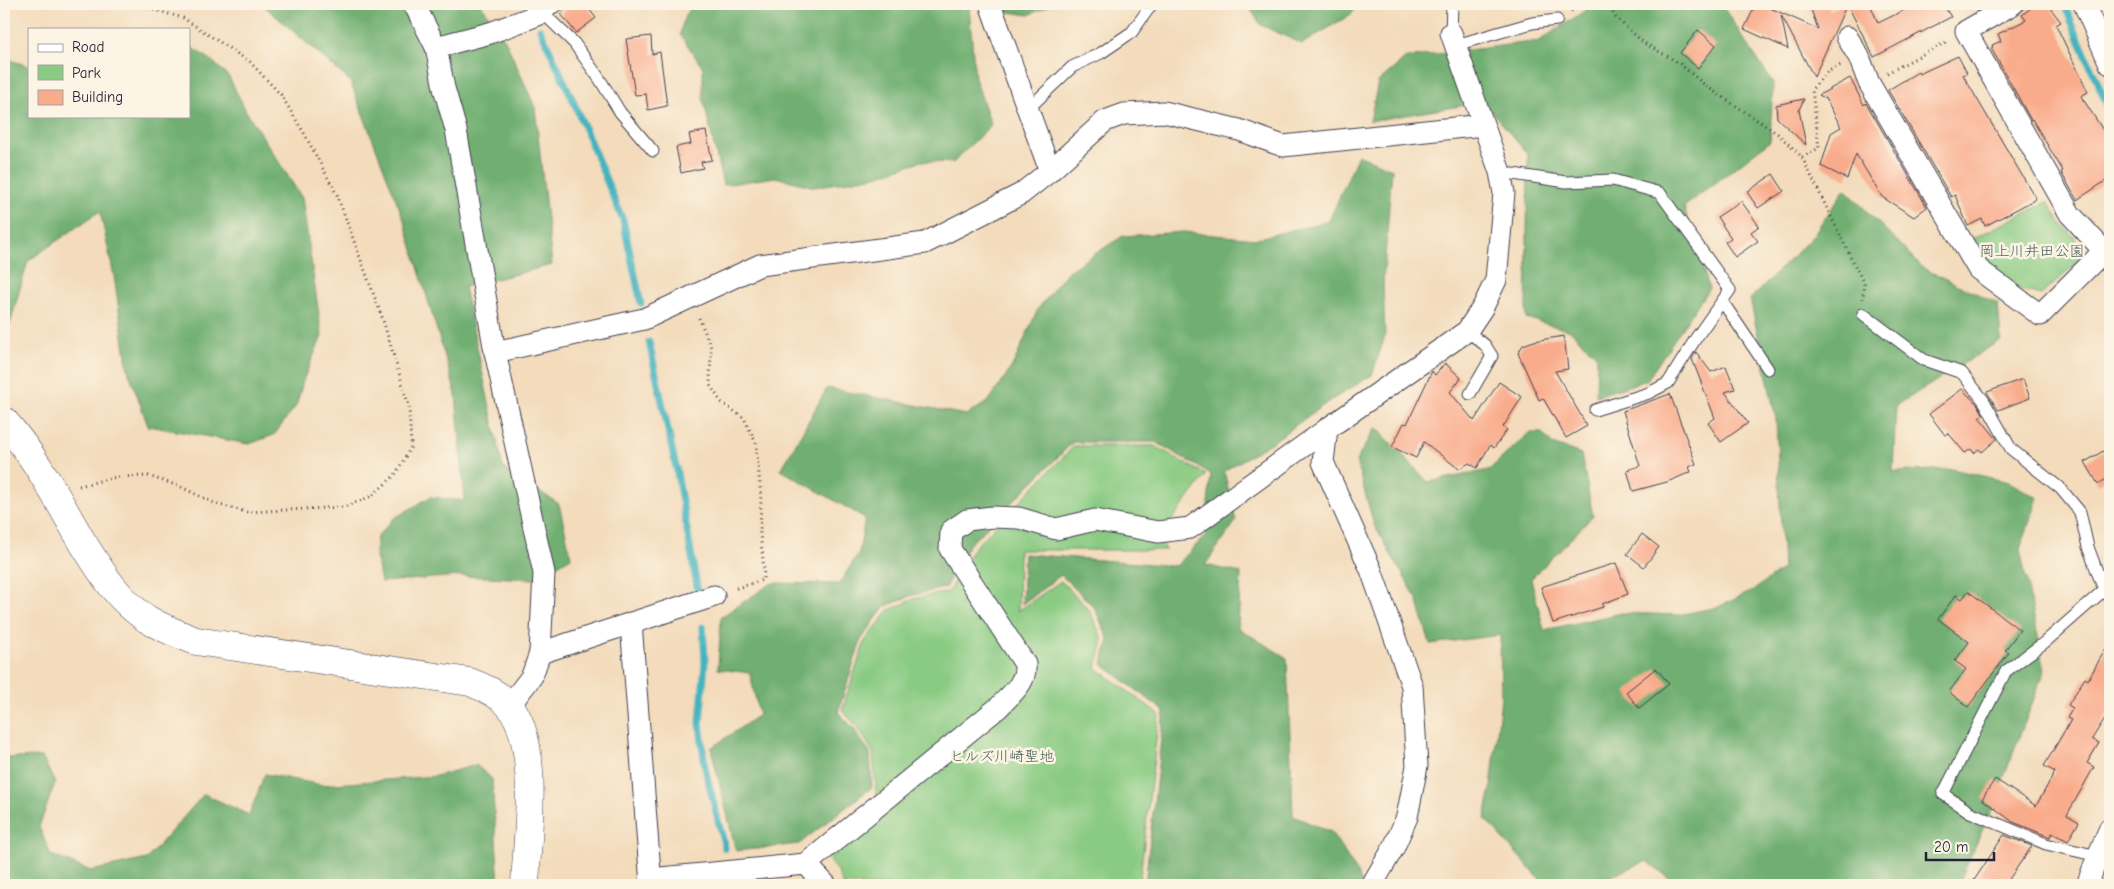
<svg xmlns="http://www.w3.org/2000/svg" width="2114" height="889" viewBox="0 0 2114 889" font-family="'Comic Neue','Klee One',sans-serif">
<rect width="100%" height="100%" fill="#fcf5e5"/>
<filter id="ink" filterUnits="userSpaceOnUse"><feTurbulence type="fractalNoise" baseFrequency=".02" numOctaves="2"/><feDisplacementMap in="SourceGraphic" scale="10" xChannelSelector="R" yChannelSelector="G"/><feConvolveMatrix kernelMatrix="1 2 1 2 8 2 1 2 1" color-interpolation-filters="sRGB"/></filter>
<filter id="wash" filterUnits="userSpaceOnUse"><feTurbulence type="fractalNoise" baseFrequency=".0096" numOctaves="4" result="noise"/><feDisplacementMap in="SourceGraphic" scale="20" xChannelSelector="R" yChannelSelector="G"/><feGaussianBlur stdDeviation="1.12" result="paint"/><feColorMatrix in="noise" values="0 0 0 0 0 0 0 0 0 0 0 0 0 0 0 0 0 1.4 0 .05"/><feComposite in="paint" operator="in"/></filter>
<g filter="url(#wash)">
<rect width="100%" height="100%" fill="#f3dbbb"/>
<g fill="#8acb83" stroke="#56765f">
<path d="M 2048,202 L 2060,222 L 2084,248 L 2080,260 L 2041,295 L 2018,289 L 1980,257 L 1972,239 Z"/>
<path d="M 1074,446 L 1155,446 L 1206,475 L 1159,537 L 1166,550 L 1019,550 L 1018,611 L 1061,581 L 1090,611 L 1103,641 L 1096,668 L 1159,714 L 1139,885 L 843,885 L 838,872 L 828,860 L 878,815 L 873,752 L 857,726 L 842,710 L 865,641 L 889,610 L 916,598 L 948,592 L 973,549 Z"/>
</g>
<g fill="#6faf71" stroke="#486856">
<path d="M 262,4 L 481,4 L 506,42 L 535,107 L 552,265 L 464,287 L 503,468 L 559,504 L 571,557 L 535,579 L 460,576 L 381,582 L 375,551 L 377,537 L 393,519 L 430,497 L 465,501 L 456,394 L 404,220 L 350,81 Z"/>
<path d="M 694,4 L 1052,4 L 1029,15 L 969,6 L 975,78 L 991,125 L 953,163 L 921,161 L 876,176 L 815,187 L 775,177 L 723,185 L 703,98 L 703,68 L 680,34 L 685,15 Z"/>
<path d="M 1247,4 L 1359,4 L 1350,15 L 1302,44 L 1261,25 Z"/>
<path d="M 1595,4 L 1718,4 L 1725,10 L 1773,83 L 1770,141 L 1684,207 L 1709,288 L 1647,380 L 1596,396 L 1597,356 L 1571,331 L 1526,318 L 1528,155 L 1484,102 L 1370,121 L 1378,82 L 1406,58 L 1539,41 Z"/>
<path d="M 189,46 L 210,59 L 229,77 L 246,111 L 302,198 L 322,336 L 304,378 L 296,406 L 274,435 L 249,444 L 148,426 L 128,370 L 114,276 L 100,211 L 28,261 L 10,324 L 4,322 L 4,58 L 29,66 L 29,116 L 189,116 Z"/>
<path d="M 1358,155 L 1392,169 L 1383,283 L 1385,336 L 1372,375 L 1322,406 L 1274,441 L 1224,471 L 1236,521 L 1205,565 L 1241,573 L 1238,628 L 1287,658 L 1293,816 L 1331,832 L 1354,867 L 1363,885 L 1145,885 L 1164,711 L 1102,664 L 1109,640 L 1094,607 L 1061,575 L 1022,604 L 1024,554 L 1176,566 L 1205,536 L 1211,474 L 1156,442 L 1073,442 L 968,546 L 945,588 L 913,595 L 884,607 L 861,640 L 838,712 L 854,729 L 870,753 L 872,787 L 799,844 L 736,851 L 711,748 L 759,715 L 750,673 L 718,669 L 721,617 L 772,583 L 839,584 L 859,552 L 865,518 L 781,470 L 827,388 L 966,415 L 988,402 L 1013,365 L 1038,309 L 1068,271 L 1123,236 L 1184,232 L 1255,239 L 1329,221 Z"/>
<path d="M 1845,189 L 1923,268 L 1998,304 L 2001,340 L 1896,406 L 1893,472 L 1952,469 L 2009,482 L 2038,498 L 2020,549 L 2045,670 L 1992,808 L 1958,885 L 1678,885 L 1647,861 L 1589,885 L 1545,885 L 1485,819 L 1491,787 L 1501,698 L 1500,635 L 1430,644 L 1417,599 L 1374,525 L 1356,461 L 1376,427 L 1428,482 L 1489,470 L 1529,433 L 1542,433 L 1552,444 L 1581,454 L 1593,516 L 1531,579 L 1544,630 L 1622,613 L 1678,615 L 1718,607 L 1754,590 L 1783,569 L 1776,419 L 1750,299 L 1811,238 Z"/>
<path d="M 42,757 L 55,783 L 39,827 L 51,855 L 91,871 L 147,859 L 204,794 L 249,815 L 265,774 L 322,785 L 436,776 L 476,765 L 492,779 L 499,885 L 4,885 L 4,758 Z"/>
</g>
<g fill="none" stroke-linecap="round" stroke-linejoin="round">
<g stroke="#45b4bf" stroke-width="7">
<path d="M 2064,4 L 2110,112"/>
<path d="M 540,29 L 572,98 L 623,220 L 641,303"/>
<path d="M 649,342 L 676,467 L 699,598"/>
<path d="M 703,627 L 705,662 L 700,723 L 705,768 L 725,848"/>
</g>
</g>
<g id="blocks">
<g fill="#f9ac8c">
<path d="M 574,4 L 585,4 L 596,18 L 576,33 L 561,14 Z"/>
<path d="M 1756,4 L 1761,4 L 1818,29 L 1809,4 L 1828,4 L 1830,10 L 1844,4 L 1870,4 L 1878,23 L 1917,4 L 1943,4 L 1951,17 L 1874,57 L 1847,4 L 1814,77 L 1781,15 L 1788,49 L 1744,29 Z"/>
<path d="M 2036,4 L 2047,4 L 2061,22 L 2056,25 L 2088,92 L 2081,96 L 2110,141 L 2110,178 L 2077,200 L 2061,172 L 2063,171 L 2032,119 L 2031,120 L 1991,48 L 1993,47 L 1992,45 L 2001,41 L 1998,34 L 2026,20 L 2022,15 Z"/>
<path d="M 1698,30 L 1716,45 L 1698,68 L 1680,53 Z"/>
<path d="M 651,36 L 652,54 L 660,52 L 667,106 L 648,110 L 646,94 L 635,95 L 626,39 Z"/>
<path d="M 1958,56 L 1967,73 L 1963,75 L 2036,199 L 1985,226 L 1982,219 L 1968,226 L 1955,195 L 1951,197 L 1888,90 L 1918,72 L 1919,74 Z"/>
<path d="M 1850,78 L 1864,105 L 1866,103 L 1927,207 L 1914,217 L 1882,197 L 1856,154 L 1847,179 L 1821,166 L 1831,133 L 1841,127 L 1826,99 L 1819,95 Z"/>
<path d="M 1804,99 L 1799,110 L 1806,145 L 1777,118 L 1776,105 Z"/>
<path d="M 706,131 L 712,160 L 701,162 L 703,168 L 681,173 L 676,147 L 691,144 L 689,134 Z"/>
<path d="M 1773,174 L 1784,191 L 1758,208 L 1747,192 Z"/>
<path d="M 1741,201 L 1759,226 L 1751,232 L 1758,241 L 1735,257 L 1725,242 L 1731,238 L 1717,217 Z"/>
<path d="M 1564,336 L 1568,369 L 1555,371 L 1587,426 L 1566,438 L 1543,398 L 1539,400 L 1518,353 L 1523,345 L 1534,341 Z"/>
<path d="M 1696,352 L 1711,372 L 1726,366 L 1735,389 L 1725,392 L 1748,423 L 1721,442 L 1708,423 L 1715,418 L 1692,359 Z"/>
<path d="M 1445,363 L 1461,378 L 1450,392 L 1474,421 L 1499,382 L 1522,397 L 1503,427 L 1507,430 L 1494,448 L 1490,445 L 1477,468 L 1469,463 L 1459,469 L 1424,442 L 1416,458 L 1392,447 L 1404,423 L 1407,424 L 1432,371 L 1435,375 Z"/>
<path d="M 2023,379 L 2030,398 L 1998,410 L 1987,392 Z"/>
<path d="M 1962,389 L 1978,405 L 1984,415 L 1979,417 L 1997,439 L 1982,452 L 1979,449 L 1974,453 L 1971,449 L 1965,453 L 1948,433 L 1945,435 L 1929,414 Z"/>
<path d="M 1670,394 L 1696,464 L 1689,467 L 1691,472 L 1667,482 L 1633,491 L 1627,470 L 1640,466 L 1623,411 Z"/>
<path d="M 2110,447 L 2110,477 L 2098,484 L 2085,462 Z"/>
<path d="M 1642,534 L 1659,547 L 1644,567 L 1627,554 Z"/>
<path d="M 1616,563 L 1628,594 L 1602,604 L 1603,607 L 1553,623 L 1541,587 Z"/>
<path d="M 1968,591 L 2020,630 L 2005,650 L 2009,652 L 1968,707 L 1949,692 L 1966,669 L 1955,661 L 1969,642 L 1938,619 L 1956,595 L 1962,599 Z"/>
<path d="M 2110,641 L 2110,710 L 2092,739 L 2099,743 L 2087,763 L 2094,767 L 2067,815 L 2079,822 L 2068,841 L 2052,833 L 2050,837 L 2013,822 L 1982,799 L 1995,779 L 2036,806 L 2055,772 L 2044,766 L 2071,720 L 2067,718 L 2073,708 L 2068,705 L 2085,678 L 2088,680 Z"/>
<path d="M 1656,668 L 1669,684 L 1639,708 L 1626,692 Z"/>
<path d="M 2004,835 L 2032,846 L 2005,885 L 1971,885 Z"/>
</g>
</g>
</g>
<g filter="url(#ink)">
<use href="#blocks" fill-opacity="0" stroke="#413e4e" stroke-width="1"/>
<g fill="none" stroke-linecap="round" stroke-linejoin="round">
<g stroke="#413e4e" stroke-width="13">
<g id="lane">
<path d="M 560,4 L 543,13 L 574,43 L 599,78 L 620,112 L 653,151"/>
<path d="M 1451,33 L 1452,4"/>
<path d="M 1456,45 L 1532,23 L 1557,20"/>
<path d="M 1029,108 L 1072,67 L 1101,53 L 1132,32 L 1152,4"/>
<path d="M 1500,172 L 1566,182 L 1613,180 L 1660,193 L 1730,290 L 1696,338 L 1668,383 L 1649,393 L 1595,410"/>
<path d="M 1722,301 L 1768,369"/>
<path d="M 1863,314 L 1924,360 L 1962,373 L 1984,401 L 2011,449 L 2061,489 L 2080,512 L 2088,547 L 2104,590 L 2110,595"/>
<path d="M 1467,331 L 1485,345 L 1492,356 L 1470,394"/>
<path d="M 2098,856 L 2046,844 L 1970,812 L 1943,794 L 2006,671 L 2045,642 L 2104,590"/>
</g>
</g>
<g stroke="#413e4e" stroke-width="23">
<g id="street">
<path d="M 414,4 L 436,47 L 444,88 L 456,130 L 495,352 L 544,573 L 540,653 L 532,676 L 509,706"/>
<path d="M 990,4 L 1050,171"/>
<path d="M 2084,4 L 2110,64"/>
<path d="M 1847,37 L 1859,57 L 1869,83 L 1978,269 L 2040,315 L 2104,251 L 2070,214 L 1966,31 L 2013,4"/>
<path d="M 436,47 L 490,33 L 543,13 L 539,4"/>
<path d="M 495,352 L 644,319 L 760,265 L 925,243 L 1021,194 L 1050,171 L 1105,121 L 1124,114 L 1164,112 L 1239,130 L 1283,146 L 1483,125"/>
<path d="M 631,623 L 651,885"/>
<path d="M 540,653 L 714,596"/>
<path d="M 806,864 L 999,707 C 1011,694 1027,683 1025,664 L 950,549 L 951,531 L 967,520 L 992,517 L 1019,518 L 1056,529 L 1095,520 L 1158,532 L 1190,528 L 1327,429"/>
<path d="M 650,879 L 806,864 L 826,885"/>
<path d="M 1374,885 L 1373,883 L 1394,847 L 1407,817 L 1417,766 L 1412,686 L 1371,570 L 1323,462 L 1327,429 L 1467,331 L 1483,307 L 1496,280 L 1504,193 L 1500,172 L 1451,33"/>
<path d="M 2087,885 L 2098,856 L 2110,828"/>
</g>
</g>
<g stroke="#413e4e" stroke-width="29">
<path id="secondary" d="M 4,421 C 36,457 59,502 83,543 C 102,573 117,599 147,619 C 162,628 180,635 196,641 L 470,682 C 484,688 498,693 509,705 C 541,743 527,838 525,885"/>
</g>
<g stroke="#413e4e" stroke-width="3" stroke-dasharray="1 4" stroke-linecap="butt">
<path d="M 1608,4 L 1616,18 L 1644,43 L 1679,63 L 1706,86 L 1778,134 L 1802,157 L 1864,284 L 1863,299"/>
<path d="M 1571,11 L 1581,4"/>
<path d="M 1887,73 L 1948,41"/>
<path d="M 1802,157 L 1819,148 L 1812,89 L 1827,72 L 1841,65"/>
<path d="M 699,318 L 711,347 L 710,385 L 721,402 L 744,418 L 756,443 L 761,496 L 760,533 L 764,570 L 763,580 L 734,589"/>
<path d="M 79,486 L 116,477 L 148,476 L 179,486 L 216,504 L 247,512 L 344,507 L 372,496 L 395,475 L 411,447 L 409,406 L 382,317 L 337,195 L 304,133 L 281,95 L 250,62 L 183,18 L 134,4"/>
</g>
<use href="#lane" stroke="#fff" stroke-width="11"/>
<use href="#street" stroke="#fff" stroke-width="21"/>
<use href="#secondary" stroke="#fff" stroke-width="28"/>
</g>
</g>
<g text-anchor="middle" stroke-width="5" stroke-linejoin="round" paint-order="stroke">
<g font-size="15" fill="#465d54" stroke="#fcf5e5">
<text x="2032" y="256">岡上川井田公園</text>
<text x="1002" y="761">ヒルズ川崎聖地</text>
</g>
</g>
<rect width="2114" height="889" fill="none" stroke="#fcf5e5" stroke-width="20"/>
<rect x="28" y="28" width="162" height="90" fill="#fcf5e5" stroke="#a5a1a1"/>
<rect x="38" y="44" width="25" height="8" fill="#ffffff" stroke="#a5a1a1"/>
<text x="72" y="52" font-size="15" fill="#22223b">Road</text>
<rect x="38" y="65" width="25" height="15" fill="#8acb83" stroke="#a5a1a1"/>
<text x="72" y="78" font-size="15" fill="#22223b">Park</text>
<rect x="38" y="90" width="25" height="15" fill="#f9ac8c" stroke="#a5a1a1"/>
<text x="72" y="102" font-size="15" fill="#22223b">Building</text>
<path d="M1926 852v8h68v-8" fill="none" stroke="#22223b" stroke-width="2.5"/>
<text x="1934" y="852" font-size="15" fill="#22223b" stroke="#fcf5e5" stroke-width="4" paint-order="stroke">20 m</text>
</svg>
